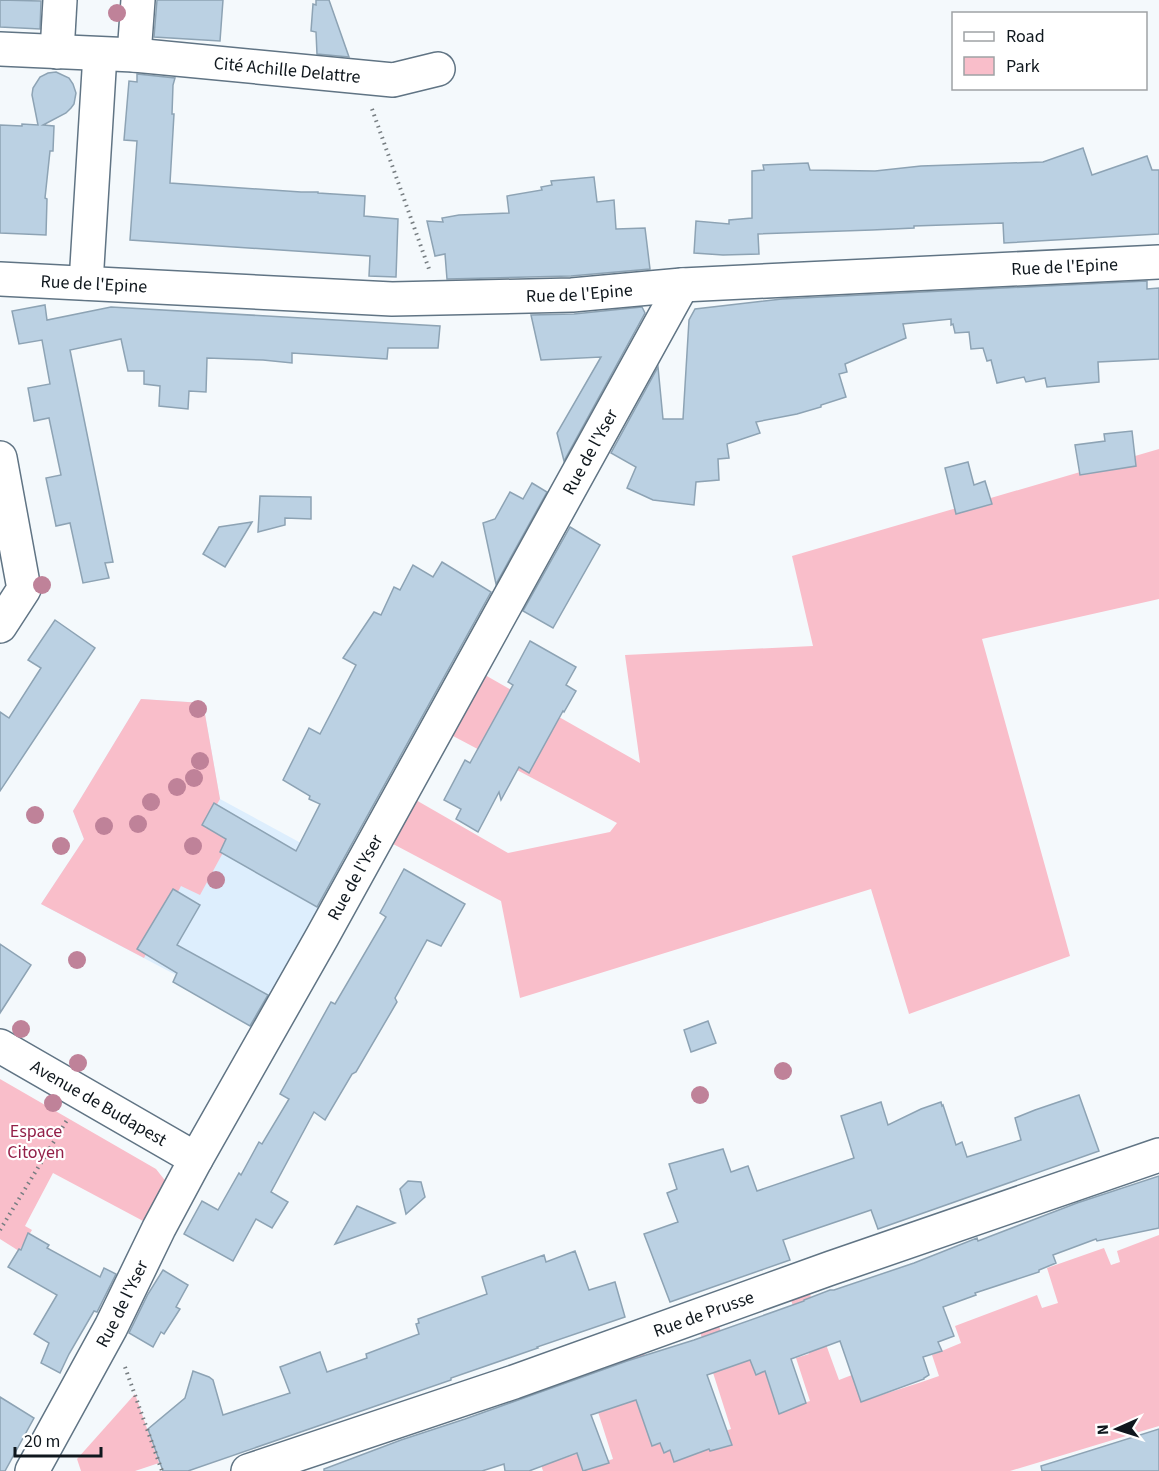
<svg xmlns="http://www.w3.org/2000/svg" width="1159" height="1471" viewBox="0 0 1159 1471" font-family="'Source Sans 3',sans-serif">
<rect width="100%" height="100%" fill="#f4f9fc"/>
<path fill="#ddeefd" d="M 141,699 L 203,703 L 220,799 L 345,867 L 258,1022 L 176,975 L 41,904 L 84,839 L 73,811 Z"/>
<g fill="#f9beca">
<path d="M 1159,449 L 1159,599 L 982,639 L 1070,956 L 909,1014 L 871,889 L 520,998 L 501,901 L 378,836 L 402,792 L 508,853 L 610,832 L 617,823 L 438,728 L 471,667 L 640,763 L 625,655 L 813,646 L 792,556 Z"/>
<path d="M 141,699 L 203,703 L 220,799 L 207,822 L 232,836 L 200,895 L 181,886 L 144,958 L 41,904 L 84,839 L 73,811 Z"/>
<path d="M 0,1079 L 156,1169 L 167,1183 L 145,1222 L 53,1173 L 25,1226 L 32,1230 L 19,1251 L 0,1239 Z"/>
<path d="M 1159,1235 L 1159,1426 L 1010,1471 L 543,1471 L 540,1462 L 549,1429 L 559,1460 L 583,1452 L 588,1467 L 613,1459 L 598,1412 L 623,1404 L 610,1361 L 643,1349 L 671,1438 L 708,1437 L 731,1429 L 699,1329 L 718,1323 L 732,1364 L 754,1357 L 760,1373 L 767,1371 L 780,1411 L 810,1401 L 796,1358 L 809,1354 L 790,1297 L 809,1291 L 824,1339 L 839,1380 L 857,1373 L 867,1400 C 891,1391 915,1385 939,1376 L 932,1355 L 961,1343 L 955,1326 L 1037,1295 L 1042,1308 L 1058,1303 L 1047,1268 L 1104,1248 L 1111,1265 L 1120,1262 L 1117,1251 Z"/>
<path d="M 135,1394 L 159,1463 L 135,1471 L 81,1471 L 77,1459 Z"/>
</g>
<g fill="#bbd1e3" stroke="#8da3b4" stroke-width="1.5">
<path d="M 0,0 L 41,1 L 40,29 L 0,27 Z"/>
<path d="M 157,0 L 223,0 L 220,41 L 154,37 Z"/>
<path d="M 316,0 L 329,0 L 349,57 L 317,54 L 316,32 L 311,31 L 313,4 L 316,5 Z"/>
<path d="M 56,72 L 69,78 L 73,84 L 76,93 L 74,104 L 71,108 L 66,113 L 43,125 L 54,126 L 53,151 L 50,151 L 45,198 L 47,199 L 46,235 L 0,233 L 0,125 L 22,126 L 22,124 L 38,125 L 32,95 L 33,88 L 40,77 L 48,73 Z"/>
<path d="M 137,74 L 175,78 L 173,85 L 172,114 L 174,114 L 170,183 L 301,192 L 318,192 L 318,193 L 365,196 L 364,216 L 398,219 L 396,277 L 369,276 L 370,256 L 130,240 L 137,141 L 124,140 L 129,81 L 137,82 Z"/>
<path d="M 1083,148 L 1092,175 L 1147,156 L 1152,170 L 1159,170 L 1159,234 L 1004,243 L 1003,223 L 914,226 L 914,228 L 872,230 L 758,234 L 759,254 L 723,255 L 694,253 L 696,221 L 729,224 L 729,220 L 752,218 L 752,171 L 764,170 L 763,165 L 808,163 L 810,170 L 875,171 L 921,166 L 1043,162 Z"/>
<path d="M 594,177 L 597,202 L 614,200 L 616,229 L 645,228 L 650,269 L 571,276 L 447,279 L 445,254 L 435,256 L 427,221 L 443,222 L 442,218 L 459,215 L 509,213 L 507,196 L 542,190 L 541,187 L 552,185 L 551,181 Z"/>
<path d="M 1147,281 L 1147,289 L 1159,288 L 1159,359 L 1098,362 L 1099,382 L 1047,387 L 1045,378 L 1026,382 L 1024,377 L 997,383 L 991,360 L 987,361 L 983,348 L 971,349 L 969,332 L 955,333 L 953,324 L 951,325 L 951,319 L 903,324 L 906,338 L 845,364 L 847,372 L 839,374 L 846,397 L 821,405 L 821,407 L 797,414 L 756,422 L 760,433 L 727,444 L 729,458 L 718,459 L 719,480 L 696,482 L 694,505 L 653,500 L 627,488 L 636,467 L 611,453 L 658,367 L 663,419 L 683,419 L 689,320 L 695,309 L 782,299 Z"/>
<path d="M 45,305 L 47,320 L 111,307 L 440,326 L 438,348 L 388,348 L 387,359 L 292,353 L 292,363 L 263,360 L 207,358 L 206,392 L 189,391 L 188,409 L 159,406 L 160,386 L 144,384 L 144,371 L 128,371 L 121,339 L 70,350 L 113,562 L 105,563 L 109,578 L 83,583 L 70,523 L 56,526 L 46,478 L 61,475 L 49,418 L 34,421 L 28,388 L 50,384 L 42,340 L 19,344 L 12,311 Z"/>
<path d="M 642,307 L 645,313 L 564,461 L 557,433 L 601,357 L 541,360 L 531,315 L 574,314 Z"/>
<path d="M 1132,431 L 1136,466 L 1080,475 L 1075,445 L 1105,441 L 1104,434 Z"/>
<path d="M 968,462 L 974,485 L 985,481 L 992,504 L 956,514 L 945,468 Z"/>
<path d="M 532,483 L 547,492 L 496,584 L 483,523 L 495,519 L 510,492 L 523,499 Z"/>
<path d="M 260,496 L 311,497 L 311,519 L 285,518 L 285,525 L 258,532 Z"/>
<path d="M 252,522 L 225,567 L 203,554 L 219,527 Z"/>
<path d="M 570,527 L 600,545 L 553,628 L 523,611 Z"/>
<path d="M 442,562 L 491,592 L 317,907 L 220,852 L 226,839 L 202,825 L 214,803 L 296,851 L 320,804 L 309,799 L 310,796 L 283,780 L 309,728 L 320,734 L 356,665 L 343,658 L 374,612 L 381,615 L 394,587 L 400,590 L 413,565 L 433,577 Z"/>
<path d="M 55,620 L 95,648 L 0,791 L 0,712 L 9,718 L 41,668 L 28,660 Z"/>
<path d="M 530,641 L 576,667 L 566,685 L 576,691 L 564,712 L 563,711 L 529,773 L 519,767 L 501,800 L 499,792 L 478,832 L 456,819 L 461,809 L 444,800 L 465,760 L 470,763 L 513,685 L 508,682 Z"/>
<path d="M 404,869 L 465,904 L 441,946 L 427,940 L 395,998 L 397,1002 L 356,1072 L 352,1074 L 325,1120 L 314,1112 L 271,1192 L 288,1202 L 272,1228 L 256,1219 L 233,1261 L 184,1234 L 202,1201 L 218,1210 L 239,1173 L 241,1175 L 259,1142 L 262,1144 L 289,1099 L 280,1094 L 331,1002 L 335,1004 L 386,917 L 380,913 Z"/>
<path d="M 173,889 L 200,905 L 177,945 L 268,995 L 250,1026 L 173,982 L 177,973 L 137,949 Z"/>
<path d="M 0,944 L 31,965 L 0,1013 Z"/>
<path d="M 708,1021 L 716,1043 L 691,1052 L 684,1030 Z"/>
<path d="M 1079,1095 L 1099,1151 L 878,1229 L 871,1210 L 783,1240 L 790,1260 L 670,1302 L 644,1234 L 678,1222 L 667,1193 L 677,1189 L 669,1164 L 723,1149 L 731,1172 L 748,1166 L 757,1191 L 854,1158 L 841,1116 L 881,1102 L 888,1125 L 921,1109 L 941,1102 L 942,1106 L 943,1105 L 956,1145 L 962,1142 L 967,1157 L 1021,1140 L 1015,1118 L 1035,1110 Z"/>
<path d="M 1159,1176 L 1159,1228 L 1097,1241 L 1096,1239 L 1053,1255 L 1056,1263 L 1039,1270 L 1039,1272 L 975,1293 L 976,1295 L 943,1307 L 954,1336 L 938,1342 L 942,1351 L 923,1357 L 929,1375 L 924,1378 L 924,1379 L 861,1402 L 840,1341 L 791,1359 L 806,1403 L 779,1414 L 765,1371 L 756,1375 L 750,1360 L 707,1375 L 732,1445 L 710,1451 L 709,1449 L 674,1462 L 670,1450 L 664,1453 L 660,1443 L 652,1446 L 636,1400 L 591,1415 L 609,1463 L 583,1471 L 577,1453 L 529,1471 L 505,1471 L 504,1464 L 482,1471 L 324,1471 L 324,1469 L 401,1440 L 465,1419 L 627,1361 L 694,1340 L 804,1301 L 804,1300 L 830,1290 L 834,1290 L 914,1263 L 977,1238 L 978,1241 L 1077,1203 Z"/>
<path d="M 408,1181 L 421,1182 L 425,1197 L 406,1214 L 400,1189 Z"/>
<path d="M 357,1206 L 395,1223 L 335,1244 Z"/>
<path d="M 28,1233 L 49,1245 L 47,1248 L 100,1277 L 104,1268 L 116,1274 L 97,1312 L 94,1311 L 69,1354 L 60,1373 L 41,1363 L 49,1343 L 34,1334 L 57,1295 L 8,1267 L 19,1249 L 21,1250 Z"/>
<path d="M 575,1251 L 589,1290 L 615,1282 L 625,1317 L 537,1347 L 538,1348 L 451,1378 L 451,1380 L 188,1471 L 163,1471 L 148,1429 L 185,1398 L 193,1371 L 209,1377 L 213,1380 L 223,1415 L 290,1393 L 280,1367 L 320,1352 L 327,1372 L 367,1358 L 366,1354 L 419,1334 L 416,1324 L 419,1323 L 418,1319 L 487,1294 L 482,1277 L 544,1255 L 546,1262 Z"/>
<path d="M 163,1270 L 188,1285 L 176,1307 L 180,1309 L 164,1334 L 161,1332 L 153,1347 L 129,1333 L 148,1294 Z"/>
<path d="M 0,1397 L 34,1418 L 5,1471 L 0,1471 Z"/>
<path d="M 1159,1429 L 1159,1471 L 1042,1471 L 1041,1466 Z"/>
</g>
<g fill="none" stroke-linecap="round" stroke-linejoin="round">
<g stroke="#607484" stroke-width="36">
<g id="minor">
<path id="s1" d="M 0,49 L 134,55 L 393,80 L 438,69"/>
<path d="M 57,52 L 60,0"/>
<path d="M 134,55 L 138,0"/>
<path id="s2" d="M 0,279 L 392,299 L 572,295 L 682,285 L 1159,262"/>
<path d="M 86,283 L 100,54"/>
<path d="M 0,458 L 24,589 L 0,626"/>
<path id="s3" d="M 0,1046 L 196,1159"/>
<path id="s4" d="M 32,1471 L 111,1327 L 159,1228 L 196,1159 L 322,937 L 682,285"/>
<path id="s5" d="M 248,1471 L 514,1382 L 831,1268 L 1159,1155"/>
</g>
</g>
<g stroke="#767d81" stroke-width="4" stroke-dasharray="1.5 4.5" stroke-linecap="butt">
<path d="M 372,109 L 429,269"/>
<path d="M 0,1230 L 67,1120"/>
<path d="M 125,1367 L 162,1471"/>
</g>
<use href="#minor" stroke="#fff" stroke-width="33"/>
</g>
<g fill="#bf8299">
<circle cx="117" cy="13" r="9"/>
<circle cx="42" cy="585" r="9"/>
<circle cx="198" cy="709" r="9"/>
<circle cx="200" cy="761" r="9"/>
<circle cx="194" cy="778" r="9"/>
<circle cx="177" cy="787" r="9"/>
<circle cx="151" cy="802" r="9"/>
<circle cx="35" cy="815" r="9"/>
<circle cx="138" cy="824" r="9"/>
<circle cx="104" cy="826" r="9"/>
<circle cx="61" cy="846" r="9"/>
<circle cx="193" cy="846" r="9"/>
<circle cx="216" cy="880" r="9"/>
<circle cx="77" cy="960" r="9"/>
<circle cx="21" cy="1029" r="9"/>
<circle cx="78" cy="1063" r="9"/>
<circle cx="783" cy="1071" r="9"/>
<circle cx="700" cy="1095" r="9"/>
<circle cx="53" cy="1103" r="9"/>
</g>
<g text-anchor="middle" stroke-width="4.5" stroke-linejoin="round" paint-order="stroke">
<g font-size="18" fill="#0f171d" stroke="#fff">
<text dy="6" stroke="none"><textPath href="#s1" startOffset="288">Cité Achille Delattre</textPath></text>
<text dy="6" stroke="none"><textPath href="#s2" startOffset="1066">Rue de l'Epine</textPath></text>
<text dy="6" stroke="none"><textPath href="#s2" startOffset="94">Rue de l'Epine</textPath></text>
<text dy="6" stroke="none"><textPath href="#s2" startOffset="580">Rue de l'Epine</textPath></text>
<text dy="6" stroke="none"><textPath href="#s4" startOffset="1162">Rue de l'Yser</textPath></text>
<text dy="6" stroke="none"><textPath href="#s4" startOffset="676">Rue de l'Yser</textPath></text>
<text dy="6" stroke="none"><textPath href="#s3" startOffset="114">Avenue de Budapest</textPath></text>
<text dy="6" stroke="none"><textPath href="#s4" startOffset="190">Rue de l'Yser</textPath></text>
<text dy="6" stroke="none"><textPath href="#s5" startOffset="482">Rue de Prusse</textPath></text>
</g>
<g font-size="18" fill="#932048" stroke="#fff">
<text x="36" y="1137">Espace<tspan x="36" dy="21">Citoyen</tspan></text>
</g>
</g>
<rect x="952" y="12" width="195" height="78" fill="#ffffff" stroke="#9fa2a5" stroke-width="1.5"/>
<rect x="964" y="32" width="30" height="9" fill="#ffffff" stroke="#9fa2a5" stroke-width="1.5"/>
<text x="1006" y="42" font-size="18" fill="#0f171d">Road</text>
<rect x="964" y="57" width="30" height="18" fill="#f9beca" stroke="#9fa2a5" stroke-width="1.5"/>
<text x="1006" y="72" font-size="18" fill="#0f171d">Park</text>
<g transform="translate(1117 1429) rotate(267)" stroke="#ffffff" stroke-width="4.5" paint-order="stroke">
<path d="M0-4.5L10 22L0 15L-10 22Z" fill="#0f171d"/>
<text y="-9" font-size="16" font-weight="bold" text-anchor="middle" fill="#0f171d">N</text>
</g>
<path d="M15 1447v9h86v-9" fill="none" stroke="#0f171d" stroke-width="3"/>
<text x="24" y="1447" font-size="18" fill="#0f171d" stroke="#ffffff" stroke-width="4.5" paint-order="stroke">20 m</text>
</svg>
